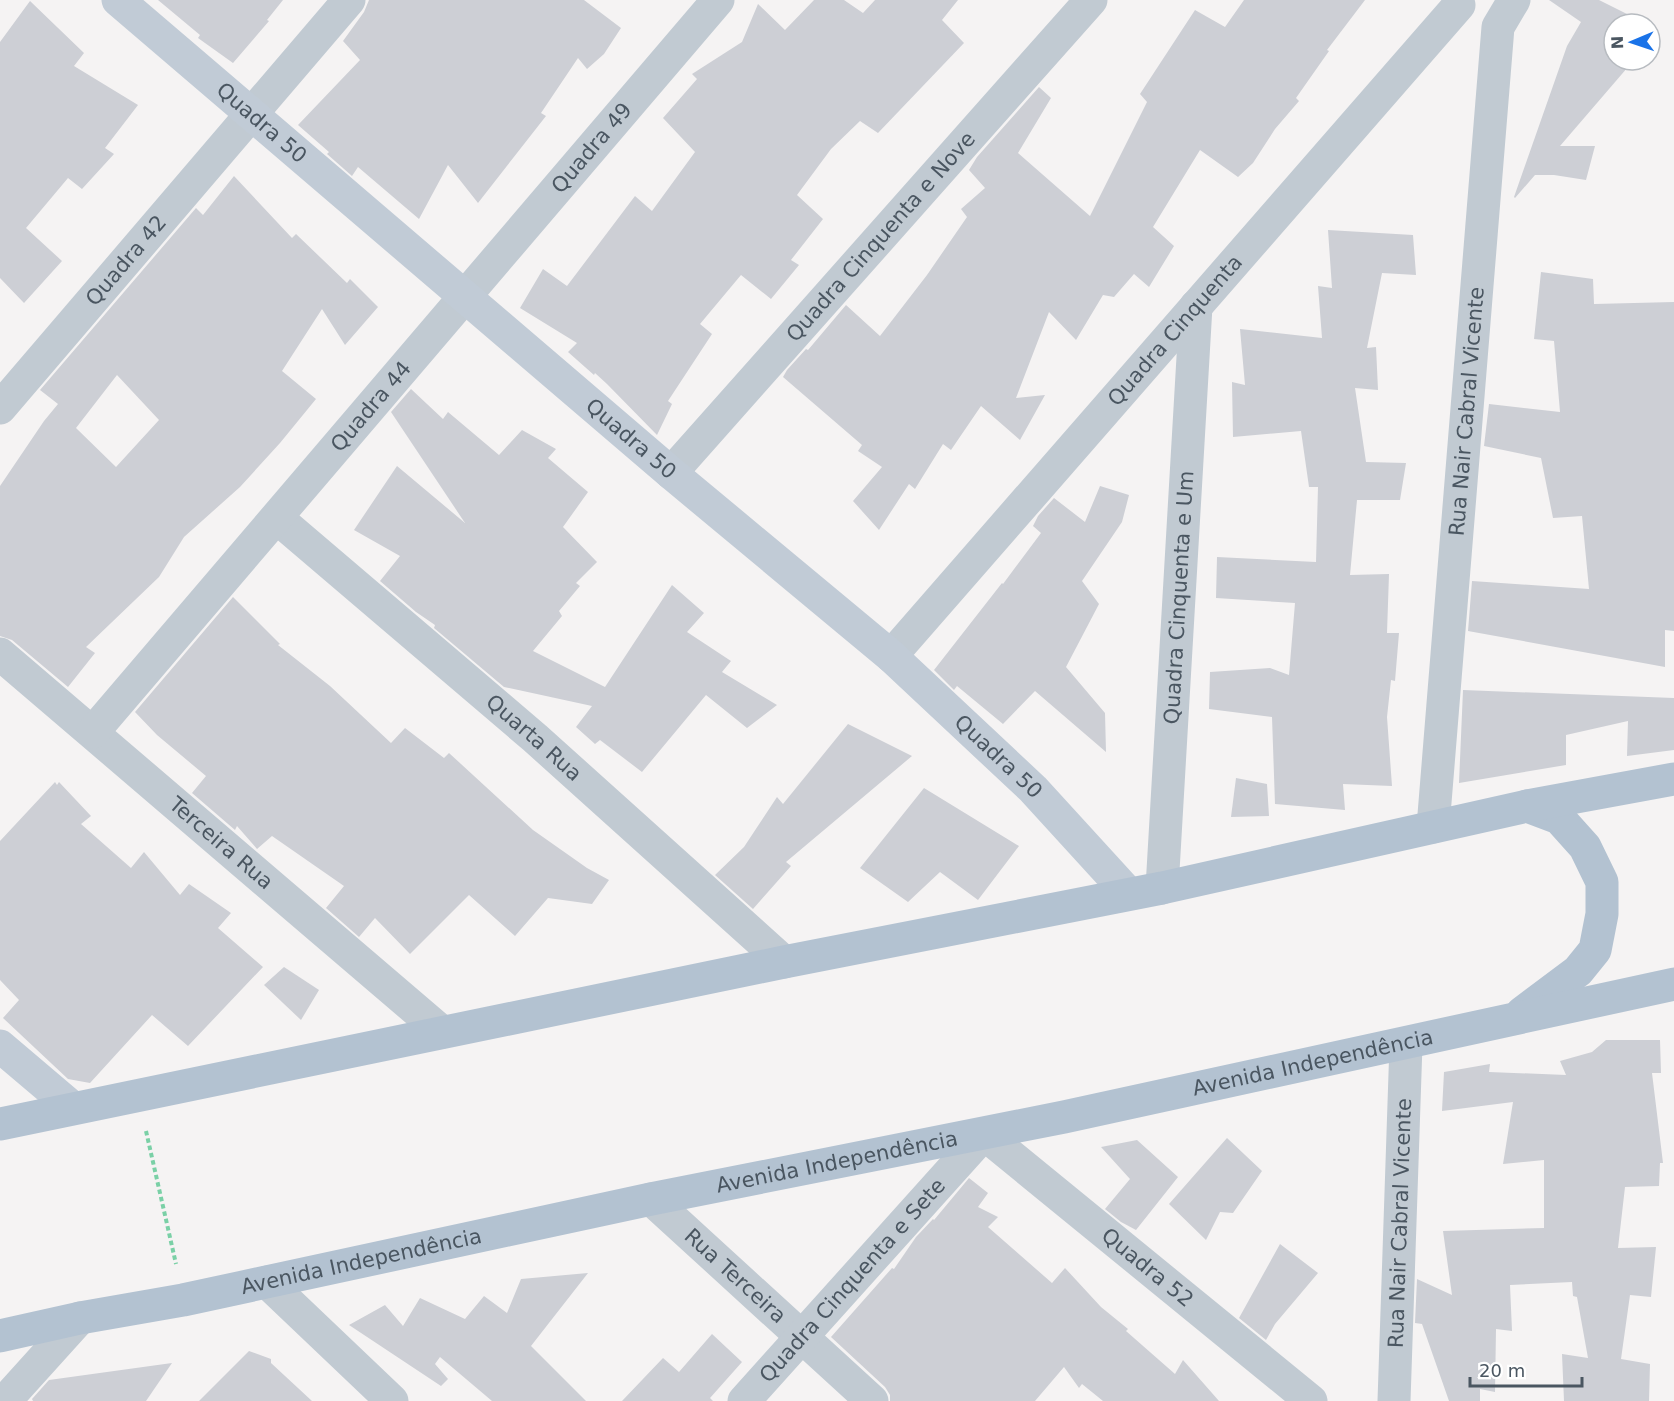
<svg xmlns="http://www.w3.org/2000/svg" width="1674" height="1401" viewBox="0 0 1674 1401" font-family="'DejaVu Sans',sans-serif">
<rect width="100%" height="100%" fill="#f5f3f3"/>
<g fill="#cdcfd5" fill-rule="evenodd">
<path d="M 158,0 L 283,0 L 267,20 L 269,21 L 233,63 L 198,38 L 200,35 Z"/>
<path d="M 369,0 L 584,0 L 621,28 L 604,54 L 587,69 L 578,58 L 541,113 L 546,116 L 478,203 L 448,165 L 419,219 L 358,167 L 352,176 L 327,154 L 329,152 L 298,125 L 360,60 L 343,41 L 364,12 Z"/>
<path d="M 814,0 L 844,0 L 863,13 L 875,0 L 958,0 L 942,20 L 964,43 L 878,133 L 860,121 L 831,149 L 797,195 L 823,219 L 791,260 L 799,265 L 771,299 L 741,275 L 700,324 L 712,334 L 668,401 L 672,404 L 657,435 L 607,384 L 595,373 L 594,375 L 568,352 L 577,343 L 520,308 L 543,269 L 567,286 L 635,196 L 652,211 L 695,152 L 663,118 L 697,79 L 692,74 L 742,42 L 758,4 L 785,30 Z"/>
<path d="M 1244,0 L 1365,0 L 1327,50 L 1329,51 L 1296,98 L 1299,101 L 1275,129 L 1253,163 L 1238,177 L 1200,150 L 1153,227 L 1174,246 L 1149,287 L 1134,274 L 1114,297 L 1103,295 L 1076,340 L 1049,312 L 1016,398 L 1045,395 L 1020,440 L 981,406 L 951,450 L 943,444 L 915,489 L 909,484 L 879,530 L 853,501 L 882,467 L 858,451 L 862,445 L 783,377 L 787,370 L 806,349 L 808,350 L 846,305 L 880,336 L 927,275 L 967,217 L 961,209 L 985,188 L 969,170 L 977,157 L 1039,87 L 1051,98 L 1018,153 L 1090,216 L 1147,102 L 1140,94 L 1195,10 L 1225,27 Z"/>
<path d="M 1549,0 L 1599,0 L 1647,24 L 1614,24 L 1614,60 L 1634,60 L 1560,146 L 1595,146 L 1586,180 L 1554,175 L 1535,175 L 1515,198 L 1514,197 L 1567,46 L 1581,22 Z"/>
<path d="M 30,1 L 84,53 L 74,66 L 138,105 L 105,148 L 114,154 L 82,189 L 68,178 L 26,228 L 62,261 L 24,303 L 0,278 L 0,42 Z"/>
<path d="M 234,176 L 292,238 L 296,234 L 347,283 L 350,279 L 378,307 L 345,345 L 322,309 L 282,371 L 316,399 L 280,443 L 240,487 L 184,537 L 159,577 L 86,647 L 95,653 L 68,687 L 12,640 L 0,636 L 0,486 L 44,421 L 58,404 L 40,390 L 196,208 L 203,215 ZM 117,375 L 159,420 L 116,467 L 76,428 Z"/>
<path d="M 1328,230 L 1413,235 L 1416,275 L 1382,273 L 1367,348 L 1376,347 L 1378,390 L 1355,388 L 1366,462 L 1406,463 L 1400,500 L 1357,500 L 1350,575 L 1389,574 L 1387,633 L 1399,633 L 1395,681 L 1391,680 L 1387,717 L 1392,786 L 1343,784 L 1345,810 L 1275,804 L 1272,717 L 1209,709 L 1210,672 L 1270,668 L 1289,675 L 1295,603 L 1216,598 L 1217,557 L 1316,562 L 1318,487 L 1309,487 L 1301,431 L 1233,437 L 1232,382 L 1245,385 L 1240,329 L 1322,338 L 1318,286 L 1332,288 Z"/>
<path d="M 1541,272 L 1593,279 L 1594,304 L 1674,302 L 1674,631 L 1665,630 L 1665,667 L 1468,631 L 1472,581 L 1589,589 L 1582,516 L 1553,518 L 1541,458 L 1484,446 L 1489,404 L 1560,412 L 1554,341 L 1534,339 Z"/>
<path d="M 411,389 L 443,419 L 448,412 L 499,455 L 522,430 L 556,449 L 548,458 L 588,492 L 563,527 L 597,562 L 576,583 L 580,586 L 559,611 L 562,616 L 533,651 L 605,687 L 672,585 L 704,613 L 687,632 L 731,661 L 722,672 L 777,705 L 747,728 L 706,695 L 642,772 L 600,740 L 595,744 L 576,727 L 592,706 L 504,687 L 434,628 L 435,625 L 416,612 L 380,581 L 400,556 L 354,530 L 397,466 L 465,523 L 391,412 Z"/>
<path d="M 1100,486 L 1129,495 L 1122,522 L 1082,581 L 1099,604 L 1066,667 L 1105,713 L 1106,752 L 1035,691 L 1003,724 L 957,686 L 954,690 L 934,670 L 1002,583 L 1003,584 L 1041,533 L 1033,526 L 1038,516 L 1054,498 L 1085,522 Z"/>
<path d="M 233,597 L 280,644 L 278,645 L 330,686 L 391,743 L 405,728 L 444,758 L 449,753 L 533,830 L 587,868 L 609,880 L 592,904 L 548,898 L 515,936 L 469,895 L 410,954 L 375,918 L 359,937 L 326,908 L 344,886 L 272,836 L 257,849 L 237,826 L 235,830 L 192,793 L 206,776 L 157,735 L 135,712 Z"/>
<path d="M 1463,690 L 1674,698 L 1674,750 L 1627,756 L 1628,721 L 1566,735 L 1566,765 L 1459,783 Z"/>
<path d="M 848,724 L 912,756 L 786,862 L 791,866 L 753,909 L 715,875 L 744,847 L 777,797 L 783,804 Z"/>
<path d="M 1236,778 L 1267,784 L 1269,816 L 1231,817 Z"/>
<path d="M 55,782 L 57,785 L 59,782 L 91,816 L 81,824 L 131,868 L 144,852 L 180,895 L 189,884 L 231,913 L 218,928 L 263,967 L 188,1046 L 152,1015 L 90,1083 L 68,1079 L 3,1018 L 19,1000 L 0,980 L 0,841 Z"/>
<path d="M 924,788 L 1019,846 L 978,900 L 940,872 L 908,902 L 860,868 Z"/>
<path d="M 284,967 L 319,990 L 301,1020 L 264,985 Z"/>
<path d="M 1606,1040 L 1660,1040 L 1661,1073 L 1652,1073 L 1663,1163 L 1660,1163 L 1659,1186 L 1625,1187 L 1618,1248 L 1656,1247 L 1651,1297 L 1630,1295 L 1621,1359 L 1650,1364 L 1649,1401 L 1564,1401 L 1562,1354 L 1588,1358 L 1577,1297 L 1573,1296 L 1572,1282 L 1510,1285 L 1512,1331 L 1496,1329 L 1495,1392 L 1480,1389 L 1480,1401 L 1449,1401 L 1422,1324 L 1415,1323 L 1417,1279 L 1452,1295 L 1443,1231 L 1544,1228 L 1544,1160 L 1503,1164 L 1513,1102 L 1442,1111 L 1444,1072 L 1490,1064 L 1489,1072 L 1566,1075 L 1560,1061 L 1592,1052 Z"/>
<path d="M 1227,1138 L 1262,1171 L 1233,1213 L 1220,1212 L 1206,1240 L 1169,1204 Z"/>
<path d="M 1137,1140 L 1178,1177 L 1136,1230 L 1121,1222 L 1105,1209 L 1130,1179 L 1101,1147 Z"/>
<path d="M 969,1178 L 988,1193 L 978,1207 L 998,1217 L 988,1227 L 1052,1283 L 1065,1268 L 1101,1307 L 1128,1329 L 1126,1331 L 1175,1374 L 1183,1360 L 1219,1401 L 1103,1401 L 1082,1384 L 1079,1388 L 1064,1367 L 1035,1401 L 890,1401 L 890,1395 L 885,1387 L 831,1337 L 892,1268 L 894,1269 L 916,1237 L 933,1219 L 934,1220 Z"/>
<path d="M 1280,1244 L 1318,1273 L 1275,1324 L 1266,1340 L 1239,1318 Z"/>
<path d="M 588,1273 L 531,1346 L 586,1401 L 492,1401 L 440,1357 L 435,1364 L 448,1379 L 441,1386 L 349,1325 L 385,1305 L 403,1326 L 420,1298 L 465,1319 L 484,1296 L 507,1313 L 521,1279 Z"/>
<path d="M 712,1334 L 742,1362 L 710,1398 L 713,1401 L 622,1401 L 663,1358 L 679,1372 Z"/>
<path d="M 249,1351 L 271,1359 L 271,1363 L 312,1401 L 199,1401 Z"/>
<path d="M 172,1363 L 146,1401 L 33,1401 L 32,1399 L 49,1380 Z"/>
</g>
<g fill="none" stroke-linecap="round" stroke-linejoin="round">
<path stroke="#7ad0a6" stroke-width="4" stroke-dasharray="4.5 3" stroke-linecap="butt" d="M 146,1131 L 176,1264"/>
<g stroke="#c1cad2" stroke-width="33">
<path id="s1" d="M 0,408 L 349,0"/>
<path id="s2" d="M 671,473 L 1091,0"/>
<path id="s3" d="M 277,518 L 535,738 L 784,962"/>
<path id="s4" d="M 0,654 L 442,1032"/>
<path id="s5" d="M 891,656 L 1459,5"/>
<path id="s6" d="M 93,732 L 718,0"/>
<path id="s7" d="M 1433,827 L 1498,27 L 1514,0"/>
<path id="s8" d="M 1162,888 L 1196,306"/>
<path id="s9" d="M 651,1199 L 872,1401"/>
<path d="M 267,1282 L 392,1401"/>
<path d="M 5,1401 L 80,1318"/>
<path id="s10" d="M 744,1401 L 984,1134 L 1311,1401"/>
<path id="s11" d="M 1394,1401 L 1406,1044"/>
</g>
<g stroke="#c1cbd6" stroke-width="33">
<path id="s12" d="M 118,0 L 671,473 L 891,656 L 1033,789 L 1128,893"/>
<path d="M 0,1046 L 73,1108"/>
</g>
<g stroke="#b3c2d1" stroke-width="33">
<path d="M 1522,1013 L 1578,971 L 1595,950 L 1602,914 L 1602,882 L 1585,847 L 1559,818 L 1527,806"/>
<path d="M 0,1124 L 784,962 L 1162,888 L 1527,806 L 1674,779"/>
<path id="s13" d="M 0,1336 L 80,1318 L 183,1300 L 651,1199 L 1064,1117 L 1674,984"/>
</g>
</g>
<g text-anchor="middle" stroke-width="4.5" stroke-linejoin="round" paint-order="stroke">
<g font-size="21" fill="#4a5661" stroke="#fff">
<text dy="7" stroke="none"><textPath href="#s12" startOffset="189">Quadra 50</textPath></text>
<text dy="7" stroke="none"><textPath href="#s6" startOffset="768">Quadra 49</textPath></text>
<text dy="7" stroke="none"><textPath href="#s2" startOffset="316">Quadra Cinquenta e Nove</textPath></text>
<text dy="7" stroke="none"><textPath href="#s1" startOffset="194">Quadra 42</textPath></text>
<text dy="7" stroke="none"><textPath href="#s5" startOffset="432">Quadra Cinquenta</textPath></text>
<text dy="7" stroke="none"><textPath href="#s6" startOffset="428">Quadra 44</textPath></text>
<text dy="7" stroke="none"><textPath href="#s7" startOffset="417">Rua Nair Cabral Vicente</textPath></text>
<text dy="7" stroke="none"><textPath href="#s12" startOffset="675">Quadra 50</textPath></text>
<text dy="7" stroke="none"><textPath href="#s8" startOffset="291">Quadra Cinquenta e Um</textPath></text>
<text dy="7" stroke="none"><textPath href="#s3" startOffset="338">Quarta Rua</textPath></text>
<text dy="7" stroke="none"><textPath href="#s12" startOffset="1161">Quadra 50</textPath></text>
<text dy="7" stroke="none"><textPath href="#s4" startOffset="291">Terceira Rua</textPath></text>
<text dy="7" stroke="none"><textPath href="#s13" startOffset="1341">Avenida Independência</textPath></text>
<text dy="7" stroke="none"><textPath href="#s13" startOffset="855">Avenida Independência</textPath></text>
<text dy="7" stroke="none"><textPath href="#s11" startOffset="178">Rua Nair Cabral Vicente</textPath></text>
<text dy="7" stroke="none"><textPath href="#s13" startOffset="369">Avenida Independência</textPath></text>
<text dy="7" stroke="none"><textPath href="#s10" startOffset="570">Quadra 52</textPath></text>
<text dy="7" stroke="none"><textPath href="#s9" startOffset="114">Rua Terceira</textPath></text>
<text dy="7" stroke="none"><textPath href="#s10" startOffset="162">Quadra Cinquenta e Sete</textPath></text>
</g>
</g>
<g transform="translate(1632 42) rotate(268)"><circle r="28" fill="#ffffff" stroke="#b7bbc0" stroke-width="1.5"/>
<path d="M0-4.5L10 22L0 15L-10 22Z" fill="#1a73e8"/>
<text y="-9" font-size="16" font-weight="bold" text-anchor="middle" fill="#4a5661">N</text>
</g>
<path d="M1470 1377v9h112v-9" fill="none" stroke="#4a5661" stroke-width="3"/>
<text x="1479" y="1377" font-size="18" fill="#4a5661" stroke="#ffffff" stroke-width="4.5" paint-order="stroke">20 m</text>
</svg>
